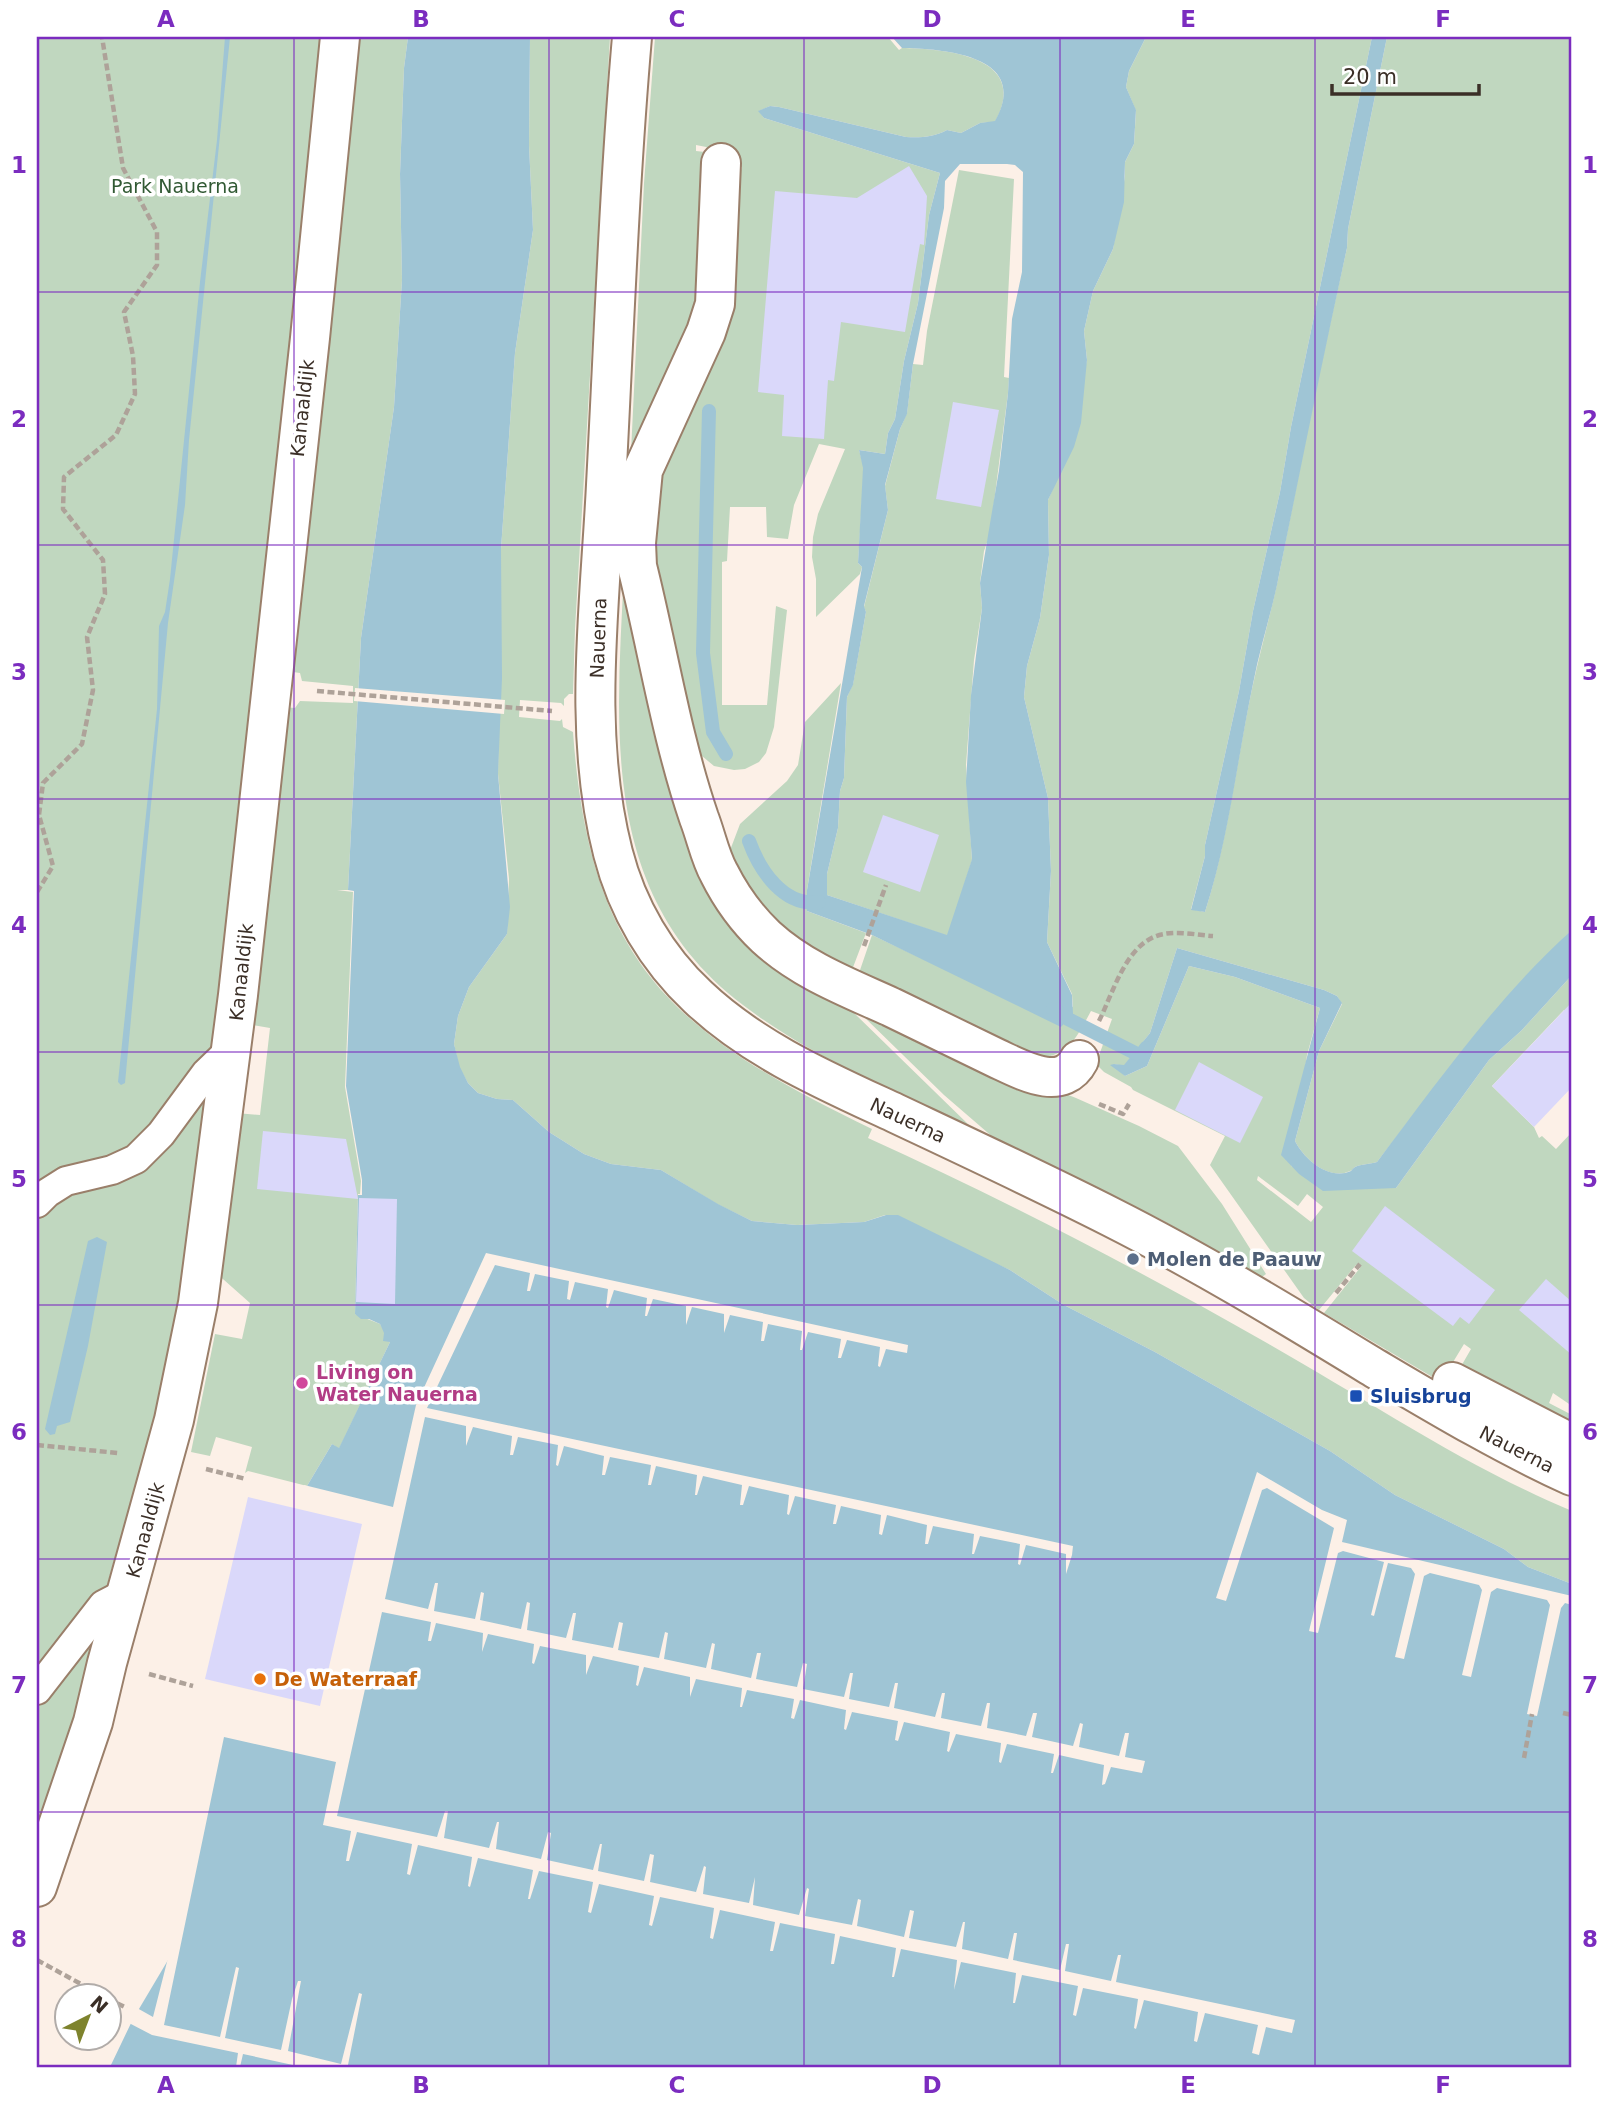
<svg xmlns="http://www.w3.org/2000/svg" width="1609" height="2104" viewBox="0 0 1609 2104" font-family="'DejaVu Sans',sans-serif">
<rect width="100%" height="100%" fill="#fcf0e7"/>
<g fill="#c0d7bf" fill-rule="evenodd">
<path d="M 37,37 L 328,37 L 199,1217 L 149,1457 L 116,1553 L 88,1654 L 88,1673 L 37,1853 Z"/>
<path d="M 353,37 L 408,37 L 404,68 L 400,174 L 402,280 L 394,407 L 361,638 L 348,890 L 337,890 L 353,892 L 345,1087 L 361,1181 L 360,1194 L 358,1194 L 355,1314 L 380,1324 L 390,1342 L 339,1449 L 332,1444 L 307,1486 L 248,1471 L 245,1473 L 252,1447 L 216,1437 L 210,1456 L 191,1452 L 215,1334 L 242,1339 L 250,1303 L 215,1272 L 236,1113 L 260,1115 L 270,1028 L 247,1024 L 282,707 L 295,708 L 300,701 L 353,703 L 353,686 L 302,681 L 300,673 L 286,671 Z"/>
<path d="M 530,37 L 610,37 L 575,629 L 573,694 L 569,694 L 564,699 L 564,706 L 561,703 L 520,700 L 519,717 L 560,721 L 562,719 L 563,727 L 573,732 C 590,963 671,1032 872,1129 L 868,1138 C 1003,1199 1137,1269 1267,1343 C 1368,1400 1464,1466 1572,1511 L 1572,1584 L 1528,1567 L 1504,1549 L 1395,1495 L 1330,1451 L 1155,1352 L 1064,1305 L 1010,1270 L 885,1215 L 864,1222 L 797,1225 L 752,1221 L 717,1204 L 661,1170 L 611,1164 L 584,1154 L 549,1132 L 513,1100 L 497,1099 L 478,1093 L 468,1083 L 459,1067 L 454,1044 L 458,1016 L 469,987 L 507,934 L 509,879 L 498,774 L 501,549 L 515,353 L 533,230 L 529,145 Z"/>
<path d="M 655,37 L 888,37 L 899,50 L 902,48 C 946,49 1031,56 995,122 L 980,123 L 961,133 L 947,130 C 934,137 920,138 906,137 L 779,107 L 770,106 L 759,111 L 764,118 L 940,173 L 929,215 L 918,303 L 904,361 L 895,419 L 888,433 L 885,454 L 859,450 L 864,468 L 858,563 L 862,567 L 860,574 L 816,617 L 816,579 L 812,557 L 813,537 L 818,514 L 845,449 L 819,444 L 794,505 L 788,539 L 767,537 L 766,507 L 730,507 L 727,561 L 722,562 L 722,705 L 767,705 L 776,606 L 787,610 L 774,727 L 766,753 L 759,762 L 745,769 L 734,770 L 714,766 L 696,751 L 649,573 L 653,474 L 727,318 L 731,317 L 738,181 L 742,167 L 735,166 L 737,153 L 696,145 L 696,151 L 705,152 L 708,206 L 705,305 L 631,452 L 644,183 Z"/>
<path d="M 1146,37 L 1372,37 L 1291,427 L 1280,492 L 1253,611 L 1239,691 L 1205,845 L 1205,856 L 1191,909 L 1205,912 C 1228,839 1236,764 1252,689 C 1260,651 1271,613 1279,575 C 1300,466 1322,357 1347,248 L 1348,229 L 1387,37 L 1572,37 L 1572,930 L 1471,1040 L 1377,1162 C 1370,1164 1361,1164 1355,1167 C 1353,1168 1352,1171 1350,1171 C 1329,1181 1304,1159 1295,1141 L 1319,1051 L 1342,1004 L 1337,996 L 1324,990 L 1177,948 L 1150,1033 L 1124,1066 L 1114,1064 L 1125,1076 L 1147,1066 L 1189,966 L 1235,977 L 1320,1008 L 1307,1055 L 1291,1166 L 1396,1188 L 1489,1060 L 1522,1030 L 1572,975 L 1572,1017 L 1564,1010 L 1492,1086 L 1534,1127 L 1539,1138 L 1542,1136 L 1556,1149 L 1572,1132 L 1572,1224 L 1570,1226 L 1572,1230 L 1572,1406 L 1553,1393 L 1549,1403 L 1572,1415 L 1572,1444 L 1452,1382 L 1471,1349 L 1464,1344 L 1441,1382 L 1324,1313 L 1360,1268 L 1356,1265 L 1319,1310 L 1304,1298 L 1210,1165 L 1225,1136 L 1133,1090 L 1131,1087 L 1104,1072 L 1096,1064 L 1112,1019 L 1091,1011 C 1076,1039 1068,1057 1033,1059 L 844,976 L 758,912 L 729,853 L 740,824 L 787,781 L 798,765 L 805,722 L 841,683 L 807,890 L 807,911 L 866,933 L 852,970 L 859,973 L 872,935 L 946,970 L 1073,1007 L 1072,994 L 1047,942 L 1051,871 L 1048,798 L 1024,697 L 1027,666 L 1040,618 L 1049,555 L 1048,500 L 1058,477 L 1087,360 L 1084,331 L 1093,291 L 1113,249 L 1125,176 L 1125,162 L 1134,144 L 1136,111 L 1126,87 L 1129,71 ZM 1258,1176 L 1298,1206 L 1307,1194 L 1323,1207 L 1311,1222 L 1257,1180 Z"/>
<path d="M 959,170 L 1014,179 L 1004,377 L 1009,378 L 1008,393 L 990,534 L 984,551 L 980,583 L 982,608 L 974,660 L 966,765 L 972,860 L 948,936 L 827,895 L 827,874 L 838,828 L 840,791 L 844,778 L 847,697 L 853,684 L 866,612 L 864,607 L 888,510 L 885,486 L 900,429 L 907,413 L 913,364 L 923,365 L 927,331 Z"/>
<path d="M 624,572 L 696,841 L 852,1011 L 972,1128 C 895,1091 812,1058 743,1005 C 600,897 616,732 624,572 Z"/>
<path d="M 861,1014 L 1076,1098 L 1139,1126 L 1178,1146 L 1222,1204 L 1266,1274 L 1262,1277 L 1162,1220 L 995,1139 L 944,1095 Z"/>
</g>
<g fill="#9fc5d5" fill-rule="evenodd">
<path d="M 225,37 L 230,37 L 189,440 L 185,505 L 168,623 L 125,1083 L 121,1085 L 118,1082 L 157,709 L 159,626 L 165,612 L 170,579 L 200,282 L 217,140 Z"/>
<path d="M 408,37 L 530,37 L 529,145 L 533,230 L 515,353 L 501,549 L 502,678 L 498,774 L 510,907 L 507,934 L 469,987 L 458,1016 L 454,1044 L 460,1067 L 468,1083 L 478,1093 L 497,1099 L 513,1100 L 549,1132 L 584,1154 L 611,1164 L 661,1170 L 718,1204 L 752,1221 L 797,1225 L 864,1222 L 886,1215 L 898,1215 L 1010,1270 L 1064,1305 L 1155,1352 L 1330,1451 L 1395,1495 L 1504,1549 L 1528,1567 L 1572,1584 L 1572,2067 L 110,2067 L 133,2019 L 171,1955 L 210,1770 L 307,1486 L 332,1444 L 339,1448 L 390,1342 L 383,1341 L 384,1333 L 380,1324 L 369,1319 L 361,1319 L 355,1314 L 358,1195 L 362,1195 L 362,1180 L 346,1086 L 354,891 L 348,890 L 361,638 L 394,407 L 402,280 L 400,174 L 404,68 Z"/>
<path d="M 892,37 L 1146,37 L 1129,71 L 1126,87 L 1136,110 L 1134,144 L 1125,162 L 1124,202 L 1113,249 L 1093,291 L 1084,331 L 1087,360 L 1081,423 L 1074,447 L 1048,500 L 1049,555 L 1040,618 L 1027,666 L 1024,697 L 1048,798 L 1051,871 L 1047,942 L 1072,995 L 1073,1014 L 1061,1027 L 872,935 L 807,911 L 807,890 L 862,567 L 858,563 L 863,468 L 859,450 L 885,454 L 888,433 L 895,419 L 904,361 L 918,303 L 929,215 L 940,173 L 764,118 L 758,111 L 770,106 L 779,107 L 906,137 C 920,138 934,137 947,130 L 961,133 L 980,123 L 995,121 C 1031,56 946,49 902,48 ZM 960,164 L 1007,164 L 1015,165 L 1023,172 L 1022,272 L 1012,319 L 1008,393 L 999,470 L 980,583 L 982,608 L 971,695 L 966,782 L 972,859 L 947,935 L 827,895 L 827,874 L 838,828 L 840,791 L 844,778 L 847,697 L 853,685 L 866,612 L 864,606 L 888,510 L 885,485 L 900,429 L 907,414 L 913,364 L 944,208 L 945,181 Z"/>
<path d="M 1372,37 L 1387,37 L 1348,229 L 1347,248 C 1323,357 1301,466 1279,575 C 1272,612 1260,647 1253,684 C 1237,760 1229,838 1205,912 L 1191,910 L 1205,856 L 1205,845 L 1239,691 L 1253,611 L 1280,492 L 1291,427 Z"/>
<path d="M 1572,930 L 1572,975 L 1522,1030 L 1489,1060 L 1396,1188 L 1323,1191 L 1299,1174 L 1281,1155 L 1320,1008 L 1235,977 L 1189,966 L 1147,1066 L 1125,1076 L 1110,1065 L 1114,1064 L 1124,1065 L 1150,1033 L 1177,948 L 1324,990 L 1337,996 L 1342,1003 L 1319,1051 L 1295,1141 C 1304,1159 1329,1181 1351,1171 C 1352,1170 1353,1168 1355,1167 C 1361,1164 1370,1164 1377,1162 C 1436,1084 1499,995 1572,930 Z"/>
<path d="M 97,1237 L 107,1242 L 88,1346 L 70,1422 L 57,1426 L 55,1434 L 50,1435 L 45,1429 L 88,1241 Z"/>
</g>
<g fill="#fcf0e7">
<path d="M 355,688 L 505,700 L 504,714 L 354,701 Z"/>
<path d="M 486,1253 L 908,1345 L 907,1353 L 886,1349 L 880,1367 L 878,1366 L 880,1347 L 847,1340 L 841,1358 L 838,1358 L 841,1339 L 808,1332 L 802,1350 L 800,1350 L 802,1331 L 768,1324 L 764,1341 L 761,1341 L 763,1322 L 730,1315 L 724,1333 L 724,1314 L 692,1307 L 686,1325 L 686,1306 L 653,1299 L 647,1316 L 645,1316 L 647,1298 L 614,1290 L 608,1308 L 606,1307 L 608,1289 L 575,1282 L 570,1300 L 567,1299 L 569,1281 L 535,1274 L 530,1291 L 527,1291 L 530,1273 L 495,1265 L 427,1408 L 1073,1546 L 1072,1555 L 1066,1574 L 1066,1554 L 1026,1545 L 1020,1565 L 1018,1564 L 1020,1544 L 980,1536 L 974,1554 L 972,1554 L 974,1534 L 933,1526 L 928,1544 L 925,1544 L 927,1525 L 887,1515 L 882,1535 L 879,1534 L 881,1515 L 841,1506 L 836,1524 L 833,1524 L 836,1505 L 795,1496 L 789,1515 L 787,1514 L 789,1495 L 749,1486 L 743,1505 L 740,1505 L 742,1485 L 703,1476 L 697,1495 L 695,1495 L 697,1475 L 656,1466 L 651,1485 L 648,1485 L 651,1465 L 610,1457 L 605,1475 L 602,1475 L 604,1456 L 564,1446 L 558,1466 L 556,1465 L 558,1445 L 518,1437 L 513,1455 L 510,1455 L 512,1436 L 473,1427 L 466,1446 L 466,1426 L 425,1417 L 385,1599 L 428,1609 L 435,1583 L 438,1583 L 434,1611 L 475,1619 L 481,1592 L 484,1593 L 480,1620 L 521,1629 L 527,1602 L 530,1603 L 527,1630 L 566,1638 L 573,1613 L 576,1613 L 572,1640 L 613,1648 L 619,1622 L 623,1623 L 618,1650 L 659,1658 L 665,1632 L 668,1633 L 664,1659 L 706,1668 L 712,1643 L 715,1644 L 711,1669 L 751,1678 L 757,1653 L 761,1653 L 756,1679 L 797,1687 L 803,1663 L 807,1664 L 803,1689 L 844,1697 L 850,1673 L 853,1673 L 849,1699 L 889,1707 L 895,1683 L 898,1683 L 894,1708 L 935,1717 L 942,1693 L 945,1693 L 941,1718 L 981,1726 L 987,1703 L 990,1703 L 987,1728 L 1026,1736 L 1033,1713 L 1037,1713 L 1032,1737 L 1073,1746 L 1080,1723 L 1083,1724 L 1079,1747 L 1119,1756 L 1125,1733 L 1129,1733 L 1125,1757 L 1145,1761 L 1142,1773 L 1111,1767 L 1105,1784 L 1102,1785 L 1104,1765 L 1059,1755 L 1053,1773 L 1051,1773 L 1054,1754 L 1007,1744 L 1001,1763 L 999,1762 L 1001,1743 L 956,1734 L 949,1752 L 947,1751 L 950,1732 L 904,1722 L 898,1741 L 895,1740 L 898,1721 L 852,1712 L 846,1730 L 844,1729 L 846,1710 L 800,1700 L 794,1719 L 791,1718 L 794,1699 L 747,1690 L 742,1707 L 740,1707 L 742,1688 L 696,1679 L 690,1697 L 690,1677 L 644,1667 L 638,1686 L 636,1685 L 639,1666 L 593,1656 L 586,1675 L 586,1655 L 540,1646 L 534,1664 L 532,1663 L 534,1644 L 488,1634 L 482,1652 L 483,1633 L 436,1623 L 431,1641 L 428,1641 L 431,1622 L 382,1612 L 337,1816 L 437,1837 L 445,1811 L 448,1811 L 444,1838 L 489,1848 L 497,1822 L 499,1822 L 496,1849 L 541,1859 L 548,1832 L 551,1833 L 547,1860 L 593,1870 L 600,1844 L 602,1844 L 598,1871 L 644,1881 L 650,1854 L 654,1855 L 650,1882 L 696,1892 L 704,1866 L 706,1867 L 703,1894 L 749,1903 L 755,1877 L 753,1905 L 799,1915 L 807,1888 L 809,1889 L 805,1916 L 852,1925 L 858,1899 L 861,1900 L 857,1926 L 904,1937 L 910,1910 L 914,1911 L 909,1938 L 956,1947 L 963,1922 L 965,1922 L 962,1949 L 1008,1959 L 1014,1933 L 1017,1933 L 1013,1960 L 1060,1970 L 1066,1944 L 1069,1944 L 1065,1971 L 1111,1981 L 1118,1955 L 1121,1955 L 1116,1982 L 1295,2020 L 1292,2033 L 1266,2027 L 1259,2055 L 1252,2053 L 1258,2025 L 1205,2013 L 1197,2042 L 1194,2041 L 1198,2012 L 1144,2000 L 1136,2029 L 1134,2028 L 1138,1999 L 1083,1988 L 1076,2016 L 1073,2015 L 1078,1986 L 1022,1975 L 1015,2003 L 1013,2003 L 1016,1973 L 961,1962 L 954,1990 L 957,1960 L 901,1949 L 894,1977 L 892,1977 L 896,1948 L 840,1936 L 834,1964 L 831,1964 L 835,1934 L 780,1923 L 773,1951 L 770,1951 L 775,1922 L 720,1910 L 713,1939 L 710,1938 L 714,1908 L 660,1897 L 652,1926 L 649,1925 L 654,1896 L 599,1884 L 591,1913 L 588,1912 L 593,1882 L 539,1871 L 530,1899 L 528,1899 L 533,1870 L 478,1858 L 470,1887 L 468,1886 L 472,1857 L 418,1845 L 410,1875 L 407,1874 L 412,1844 L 357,1832 L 349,1861 L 346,1861 L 351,1831 L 323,1825 L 336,1762 L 224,1737 L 164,2025 L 220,2037 L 236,1967 L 239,1968 L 225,2038 L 281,2050 L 292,1999 L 298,1981 L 301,1981 L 288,2051 L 341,2064 L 359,1993 L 362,1994 L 348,2065 L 359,2067 L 302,2067 L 243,2054 L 240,2067 L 236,2067 L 238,2053 L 152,2035 L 129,2023 L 138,2003 L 137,2008 L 153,2017 L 169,1954 L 206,1769 L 262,1549 L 304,1485 L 393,1507 L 416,1405 Z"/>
<path d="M 1257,1472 L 1322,1510 L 1347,1520 L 1342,1542 L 1572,1596 L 1572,1605 L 1565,1603 L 1561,1608 L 1537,1716 L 1527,1714 L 1550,1605 L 1547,1600 L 1497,1588 L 1491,1592 L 1471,1677 L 1462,1675 L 1482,1590 L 1479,1585 L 1430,1573 L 1424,1576 L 1404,1659 L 1395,1657 L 1415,1574 L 1411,1568 L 1388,1563 L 1374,1616 L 1371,1615 L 1384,1562 L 1343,1551 L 1338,1553 L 1318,1633 L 1309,1631 L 1334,1528 L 1267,1488 L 1262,1490 L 1226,1601 L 1216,1598 Z"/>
</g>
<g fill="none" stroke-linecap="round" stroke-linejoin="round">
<g stroke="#9fc5d5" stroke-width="14">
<path d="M 709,411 L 703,653 L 713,732 L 726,754"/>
<path d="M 749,841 C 760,871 784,907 819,902"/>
<path d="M 1053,1009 L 1068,1019 L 1141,1056 L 1146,1048"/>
</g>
</g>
<g fill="#dad8fa">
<path d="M 909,166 L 927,196 L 924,245 L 920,244 L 905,332 L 841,322 L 834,381 L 828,380 L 824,439 L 782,436 L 784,395 L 758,392 L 775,191 L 857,198 Z"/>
<path d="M 953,402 L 999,410 L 981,507 L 936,499 Z"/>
<path d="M 883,815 L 939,835 L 920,892 L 863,872 Z"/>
<path d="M 1572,1002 L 1572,1087 L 1534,1127 L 1492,1086 Z"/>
<path d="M 1199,1062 L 1263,1097 L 1240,1143 L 1175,1110 Z"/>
<path d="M 263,1131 L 346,1139 L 358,1199 L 257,1189 Z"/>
<path d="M 359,1198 L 397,1199 L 395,1304 L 356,1302 Z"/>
<path d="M 1385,1206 L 1495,1290 L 1469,1324 L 1460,1317 L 1453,1326 L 1352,1251 Z"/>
<path d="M 1546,1279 L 1572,1302 L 1572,1355 L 1519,1310 Z"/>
<path d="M 248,1497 L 362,1524 L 320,1706 L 205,1679 Z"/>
</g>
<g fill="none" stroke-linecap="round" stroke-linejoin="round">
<g stroke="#9a7f6a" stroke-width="32">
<g id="lane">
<path d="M 37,1203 L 47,1193 L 66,1181 L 112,1170 L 136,1159 L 161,1134 L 206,1073 L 232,1048"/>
<path d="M 37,1690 L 103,1605 L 128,1592"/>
</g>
</g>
<g stroke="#9a7f6a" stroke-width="42">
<g id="street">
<path d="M 721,163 L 715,304 L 706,332 L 643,470 L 636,543 L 637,566 C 658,650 671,736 699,818 C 706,836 710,857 719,873 C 731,897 747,919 766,937 C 802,970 847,987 891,1007 C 926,1024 961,1041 996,1058 C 1022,1070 1062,1093 1079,1060"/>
<path d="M 37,1887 L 93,1722 L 107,1663 L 174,1420 L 198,1303 L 238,995 L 310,338 L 340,37"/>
</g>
</g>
<g stroke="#9a7f6a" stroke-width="42">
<g id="secondary">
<path d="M 632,37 C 619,186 614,336 606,485 C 600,607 582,733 613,853 C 627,908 657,959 698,997 C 754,1050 826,1081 895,1113 C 967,1147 1040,1181 1111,1217 C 1200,1262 1286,1314 1371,1366 C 1437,1405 1502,1444 1572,1476"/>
<path d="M 1452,1382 L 1572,1444"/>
</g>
</g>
<g stroke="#aea299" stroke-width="4.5" stroke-dasharray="7 3.5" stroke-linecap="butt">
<path d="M 317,691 L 552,711"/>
<path d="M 37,892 L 53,866 L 39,815 L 43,783 L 82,744 L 93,690 L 87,637 L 105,594 L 103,560 L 63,509 L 64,477 L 116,435 L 135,394 L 133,356 L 124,312 L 157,265 L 157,232 L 123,168 L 102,37"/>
<path d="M 864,946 L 886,885"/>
<path d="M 1099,1021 C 1114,991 1127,940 1164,934 C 1179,931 1197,935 1213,936"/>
<path d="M 1099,1104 L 1123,1114 L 1129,1104"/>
<path d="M 1336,1293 L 1360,1264"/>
<path d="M 37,1445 L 118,1453"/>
<path d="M 206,1469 L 246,1479"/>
<path d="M 149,1674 L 193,1686"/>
<path d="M 1563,1713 L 1572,1715"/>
<path d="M 1524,1758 L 1532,1714"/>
<path d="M 37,1960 L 103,1996"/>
<path d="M 108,1999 L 127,2008"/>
</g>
<use href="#lane" stroke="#fff" stroke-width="28"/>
<use href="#street" stroke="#fff" stroke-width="38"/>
<use href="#secondary" stroke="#fff" stroke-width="38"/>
</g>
<path fill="none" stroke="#7b2cbf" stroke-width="2" stroke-opacity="0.55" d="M 294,37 L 294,2067M 549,37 L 549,2067M 804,37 L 804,2067M 1060,37 L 1060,2067M 1315,37 L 1315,2067M 37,292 L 1572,292M 37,545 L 1572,545M 37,799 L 1572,799M 37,1052 L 1572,1052M 37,1305 L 1572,1305M 37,1559 L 1572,1559M 37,1812 L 1572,1812"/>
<circle fill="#5c6f8a" stroke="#fff" stroke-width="2.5" cx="1133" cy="1259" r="7"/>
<circle fill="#d1479c" stroke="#fff" stroke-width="2.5" cx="302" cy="1383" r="7"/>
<rect fill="#1a4fb4" stroke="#fff" stroke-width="2.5" x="1349" y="1389" width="14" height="14" rx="3.5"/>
<circle fill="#e8710a" stroke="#fff" stroke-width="2.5" cx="260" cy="1679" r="7"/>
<g text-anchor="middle" stroke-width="7" stroke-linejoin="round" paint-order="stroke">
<g font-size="19" fill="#315933" stroke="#fff">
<text x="175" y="193">Park Nauerna</text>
</g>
<g font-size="19" fill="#3b2f27" stroke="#fff">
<text transform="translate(302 408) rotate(-84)" y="7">Kanaaldijk</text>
<text transform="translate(598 638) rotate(-88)" y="7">Nauerna</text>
<text transform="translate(241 972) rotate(-84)" y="7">Kanaaldijk</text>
<text transform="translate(908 1120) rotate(25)" y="7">Nauerna</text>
<text transform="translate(1517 1449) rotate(27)" y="7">Nauerna</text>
<text transform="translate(145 1530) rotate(-75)" y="7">Kanaaldijk</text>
</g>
<g font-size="19" font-weight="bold" fill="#4e5e75" stroke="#fff" text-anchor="start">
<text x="1147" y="1266">Molen de Paauw</text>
</g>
<g font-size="19" font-weight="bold" fill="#b23c85" stroke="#fff" text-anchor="start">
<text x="316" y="1379">Living on<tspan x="316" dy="22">Water Nauerna</tspan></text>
</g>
<g font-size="19" font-weight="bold" fill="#164399" stroke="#fff" text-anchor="start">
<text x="1370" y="1403">Sluisbrug</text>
</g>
<g font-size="19" font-weight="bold" fill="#c56008" stroke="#fff" text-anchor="start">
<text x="274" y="1686">De Waterraaf</text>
</g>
</g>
<rect width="1609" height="2104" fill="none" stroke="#ffffff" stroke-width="77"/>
<g transform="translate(88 2017) rotate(42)"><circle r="33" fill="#ffffff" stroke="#b1aca9" stroke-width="2"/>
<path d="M0-5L12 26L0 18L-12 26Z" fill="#7e832d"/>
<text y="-10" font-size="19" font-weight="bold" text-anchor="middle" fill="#3b2f27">N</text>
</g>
<path d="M1332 84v10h147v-10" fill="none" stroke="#3b2f27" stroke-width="3.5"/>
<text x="1343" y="84" font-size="21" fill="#3b2f27" stroke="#ffffff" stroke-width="5" paint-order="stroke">20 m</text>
<rect x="38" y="38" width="1532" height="2028" fill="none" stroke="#7b2cbf" stroke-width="2.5"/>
<g font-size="23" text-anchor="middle" font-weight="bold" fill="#7b2cbf">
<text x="166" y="27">A</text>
<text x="421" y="27">B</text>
<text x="677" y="27">C</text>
<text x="932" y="27">D</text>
<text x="1188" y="27">E</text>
<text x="1443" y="27">F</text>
<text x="19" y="173">1</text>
<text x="1590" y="173">1</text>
<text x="19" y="427">2</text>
<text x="1590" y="427">2</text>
<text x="19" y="680">3</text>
<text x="1590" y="680">3</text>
<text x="19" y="933">4</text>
<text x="1590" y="933">4</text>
<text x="19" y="1187">5</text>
<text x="1590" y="1187">5</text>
<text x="19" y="1440">6</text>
<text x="1590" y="1440">6</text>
<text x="19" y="1693">7</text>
<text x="1590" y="1693">7</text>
<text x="19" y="1947">8</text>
<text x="1590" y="1947">8</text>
<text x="166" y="2093">A</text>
<text x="421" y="2093">B</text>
<text x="677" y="2093">C</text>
<text x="932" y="2093">D</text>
<text x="1188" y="2093">E</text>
<text x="1443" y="2093">F</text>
</g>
</svg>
